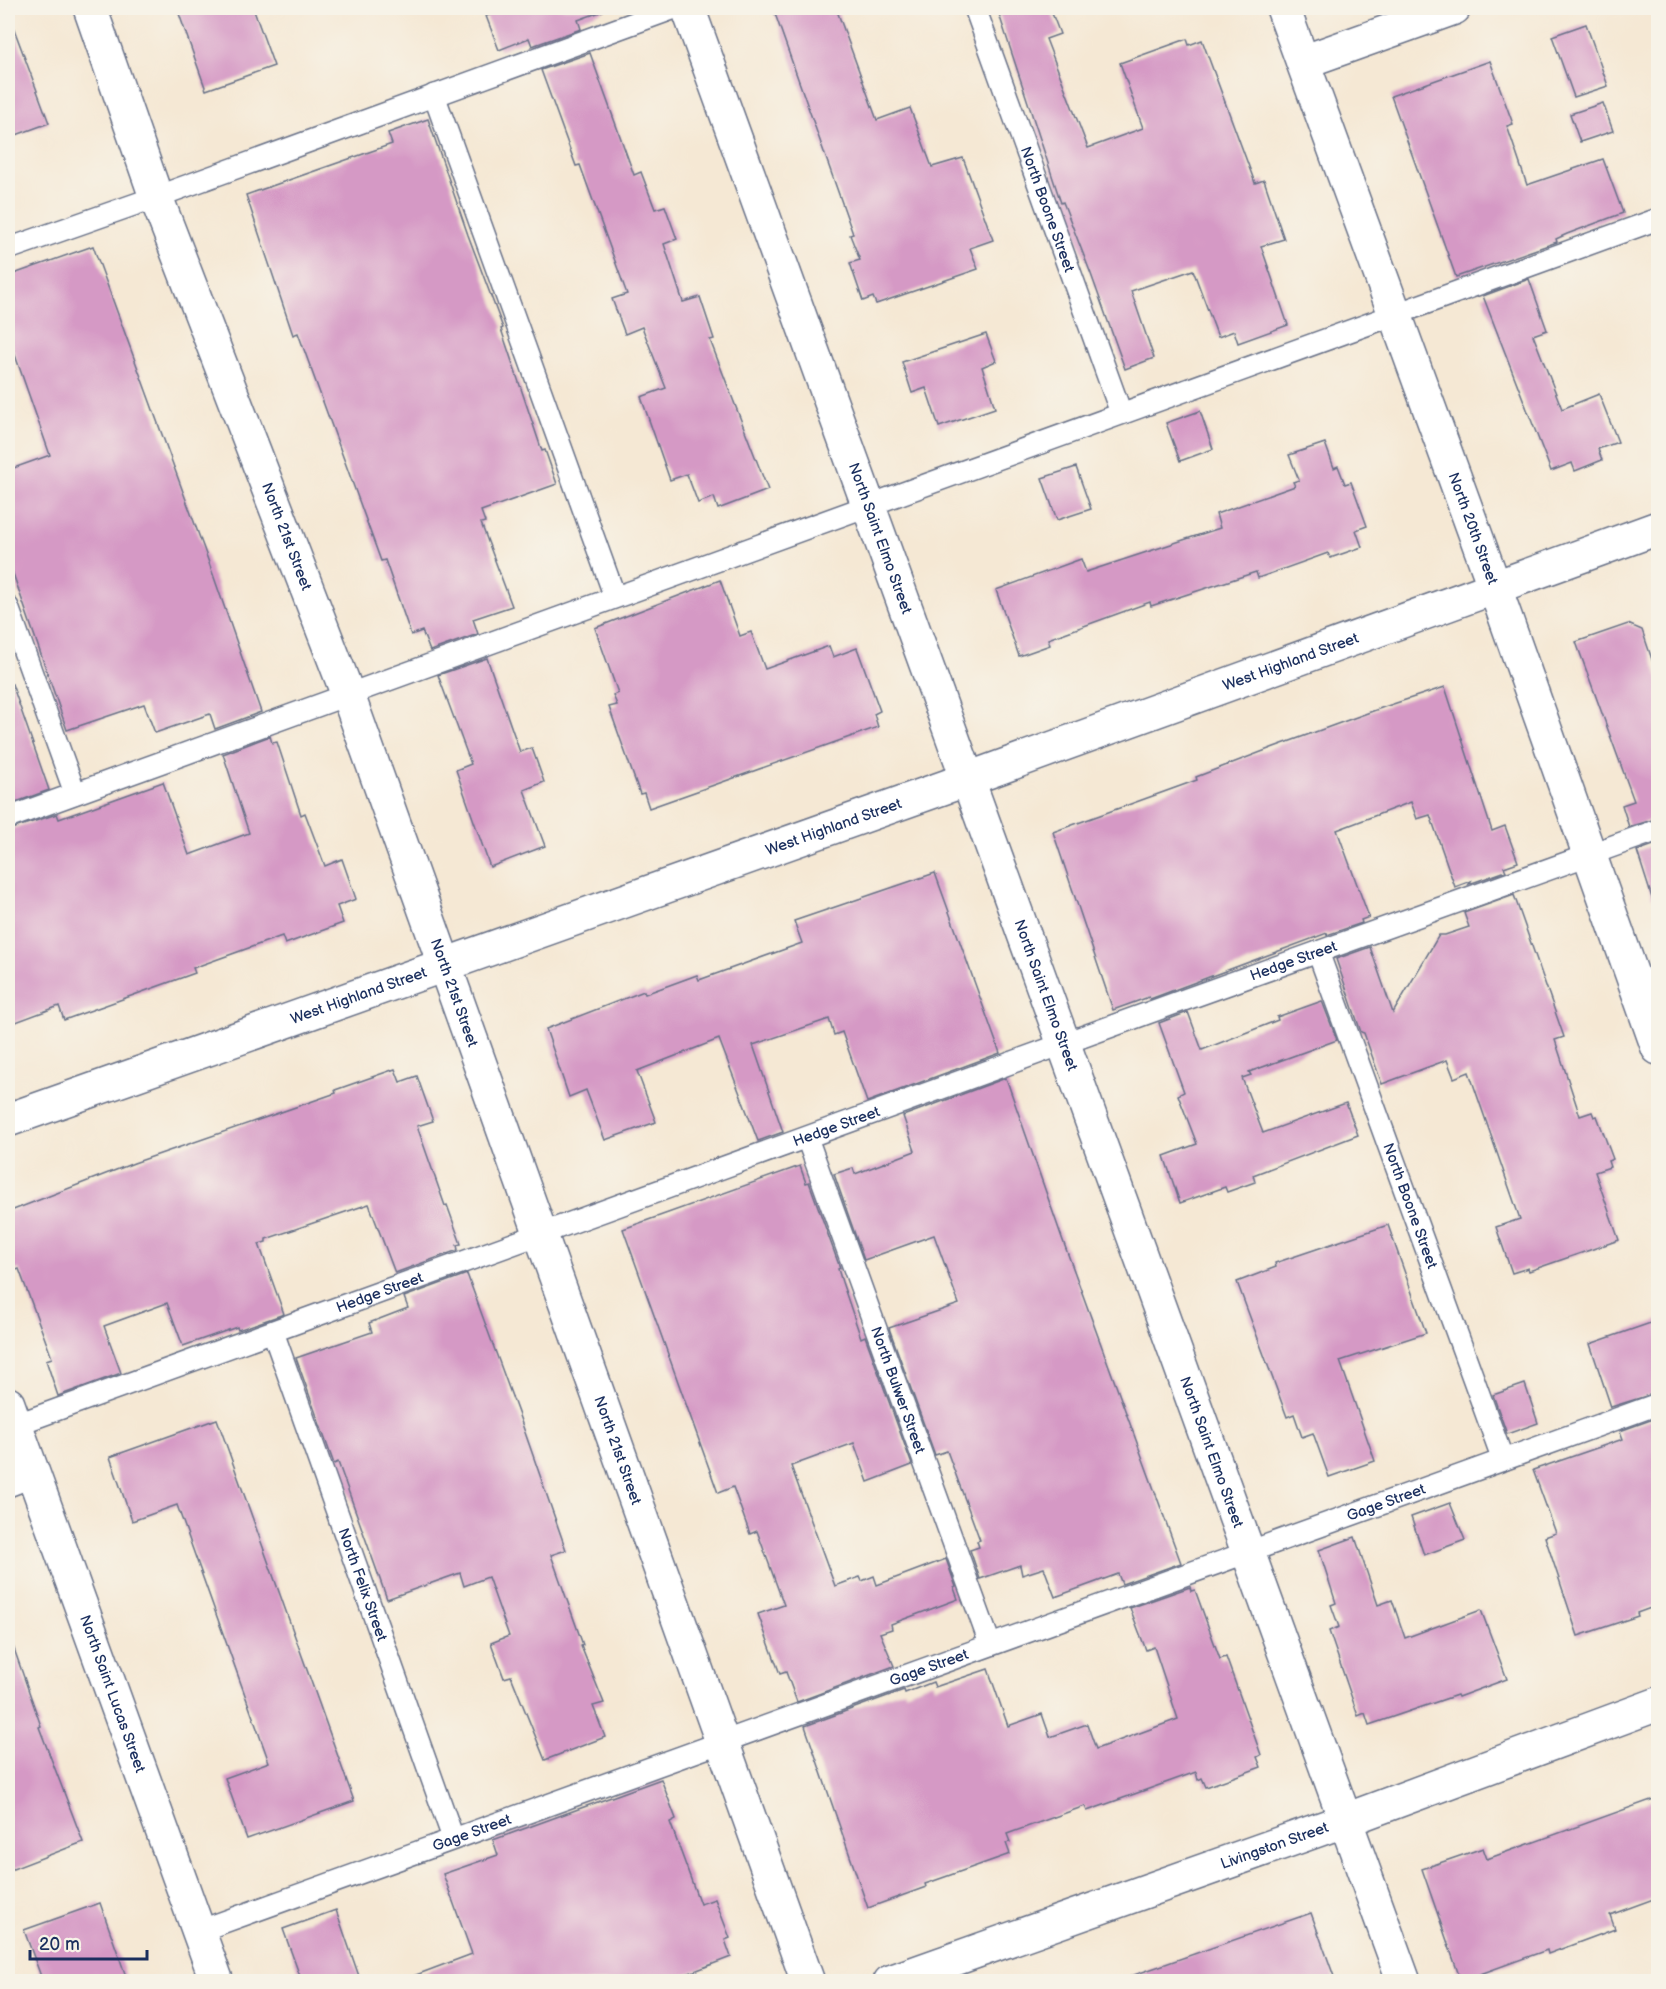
<svg xmlns="http://www.w3.org/2000/svg" width="1666" height="1989" viewBox="0 0 1666 1989" font-family="'Balsamiq Sans',sans-serif">
<rect width="100%" height="100%" fill="#f7f3e8"/>
<filter id="ink" filterUnits="userSpaceOnUse"><feTurbulence type="fractalNoise" baseFrequency=".0167" numOctaves="2"/><feDisplacementMap in="SourceGraphic" scale="12" xChannelSelector="R" yChannelSelector="G"/><feConvolveMatrix kernelMatrix="1 2 1 2 8 2 1 2 1" color-interpolation-filters="sRGB"/></filter>
<filter id="wash" filterUnits="userSpaceOnUse"><feTurbulence type="fractalNoise" baseFrequency=".008" numOctaves="4" result="noise"/><feDisplacementMap in="SourceGraphic" scale="24" xChannelSelector="R" yChannelSelector="G"/><feGaussianBlur stdDeviation="1.35" result="paint"/><feColorMatrix in="noise" values="0 0 0 0 0 0 0 0 0 0 0 0 0 0 0 0 0 1.4 0 .05"/><feComposite in="paint" operator="in"/></filter>
<g filter="url(#wash)">
<rect width="100%" height="100%" fill="#f5e8d4"/>
<g id="blocks">
<g fill="#d599c5">
<path d="M 177,8 L 253,8 L 274,66 L 206,90 Z"/>
<path d="M 511,8 L 603,8 L 603,11 L 578,20 L 581,29 L 532,46 L 529,38 L 499,50 L 486,16 Z"/>
<path d="M 773,8 L 836,8 L 877,120 L 910,108 L 932,167 L 963,158 L 993,240 L 970,248 L 978,269 L 876,304 L 873,297 L 863,301 L 850,263 L 860,260 L 850,235 L 853,234 Z"/>
<path d="M 997,8 L 1050,8 L 1060,34 L 1046,39 L 1088,148 L 1143,128 L 1120,63 L 1187,39 L 1189,45 L 1202,40 L 1255,183 L 1264,180 L 1284,239 L 1261,246 L 1288,325 L 1238,343 L 1234,331 L 1218,337 L 1193,270 L 1131,291 L 1154,358 L 1125,369 L 1091,274 L 1063,202 L 1061,203 Z"/>
<path d="M 8,21 L 11,21 L 49,123 L 8,138 Z"/>
<path d="M 1586,24 L 1608,86 L 1574,97 L 1552,36 Z"/>
<path d="M 590,53 L 634,175 L 641,172 L 655,209 L 665,206 L 677,239 L 664,244 L 683,302 L 700,297 L 714,339 L 710,340 L 768,490 L 718,509 L 714,497 L 698,503 L 687,474 L 670,480 L 641,397 L 666,388 L 642,327 L 625,334 L 612,299 L 627,294 L 580,165 L 576,166 L 541,70 Z"/>
<path d="M 1490,61 L 1513,124 L 1507,126 L 1527,185 L 1603,159 L 1623,213 L 1567,234 L 1556,239 L 1557,242 L 1456,277 L 1391,96 Z"/>
<path d="M 1603,103 L 1613,131 L 1580,142 L 1570,114 Z"/>
<path d="M 428,119 L 468,235 L 503,328 L 501,329 L 542,451 L 545,450 L 557,484 L 481,511 L 485,522 L 481,523 L 512,606 L 473,619 L 478,634 L 430,651 L 422,631 L 411,635 L 385,560 L 381,561 L 298,333 L 293,335 L 246,195 L 392,144 L 388,133 Z"/>
<path d="M 93,246 L 208,560 L 261,712 L 215,729 L 210,714 L 155,733 L 144,704 L 67,730 L 8,559 L 8,470 L 50,455 L 8,335 L 8,276 Z"/>
<path d="M 1529,279 L 1547,330 L 1533,335 L 1562,409 L 1599,394 L 1618,442 L 1598,449 L 1602,460 L 1575,471 L 1572,463 L 1551,471 L 1483,296 Z"/>
<path d="M 986,334 L 996,361 L 982,367 L 995,408 L 939,427 L 926,388 L 912,393 L 902,362 Z"/>
<path d="M 1200,411 L 1213,449 L 1180,461 L 1166,423 Z"/>
<path d="M 1325,443 L 1334,468 L 1338,466 L 1345,484 L 1351,482 L 1367,526 L 1356,530 L 1362,547 L 1330,558 L 1328,553 L 1258,578 L 1256,572 L 1151,606 L 1150,602 L 1048,639 L 1050,645 L 1019,656 L 996,590 L 1081,559 L 1086,572 L 1220,528 L 1216,514 L 1295,486 L 1293,482 L 1299,480 L 1289,455 Z"/>
<path d="M 1076,467 L 1091,509 L 1057,520 L 1042,478 Z"/>
<path d="M 720,580 L 740,636 L 751,632 L 765,669 L 829,646 L 833,657 L 857,648 L 880,711 L 874,714 L 878,727 L 649,808 L 644,793 L 640,794 L 609,707 L 617,705 L 613,695 L 618,693 L 595,628 Z"/>
<path d="M 1628,624 L 1642,630 L 1659,680 L 1659,818 L 1629,827 L 1622,805 L 1634,801 L 1576,642 Z"/>
<path d="M 487,658 L 520,752 L 532,748 L 544,782 L 524,790 L 545,846 L 490,867 L 456,770 L 471,764 L 438,675 Z"/>
<path d="M 12,684 L 49,790 L 8,805 L 8,685 Z"/>
<path d="M 1445,687 L 1492,831 L 1505,826 L 1518,862 L 1504,867 L 1506,871 L 1469,884 L 1471,881 L 1455,887 L 1430,815 L 1417,819 L 1411,802 L 1337,830 L 1369,917 L 1361,920 L 1362,923 L 1327,935 L 1327,933 L 1150,999 L 1149,997 L 1113,1010 L 1053,832 L 1197,780 L 1196,777 L 1274,747 L 1384,707 Z"/>
<path d="M 270,736 L 272,743 L 277,742 L 301,815 L 305,813 L 325,866 L 342,859 L 356,899 L 337,906 L 343,923 L 285,944 L 282,936 L 193,968 L 195,973 L 64,1020 L 59,1006 L 8,1025 L 8,830 L 57,814 L 59,819 L 163,782 L 189,855 L 249,833 L 223,754 Z"/>
<path d="M 1659,843 L 1659,897 L 1652,898 L 1637,851 Z"/>
<path d="M 935,873 L 1000,1053 L 867,1102 L 842,1032 L 834,1035 L 829,1019 L 753,1045 L 783,1132 L 758,1141 L 719,1039 L 637,1071 L 656,1122 L 605,1140 L 586,1090 L 569,1097 L 546,1029 L 644,991 L 645,994 L 697,975 L 699,980 L 802,943 L 794,921 Z"/>
<path d="M 1514,895 L 1564,1037 L 1555,1040 L 1580,1116 L 1592,1112 L 1594,1117 L 1597,1116 L 1613,1159 L 1608,1161 L 1610,1167 L 1595,1172 L 1619,1240 L 1529,1271 L 1528,1268 L 1512,1273 L 1496,1227 L 1520,1219 L 1469,1072 L 1454,1078 L 1447,1060 L 1382,1084 L 1364,1033 L 1361,1032 L 1336,959 L 1370,947 L 1393,1013 L 1439,935 L 1445,935 L 1469,927 L 1464,913 Z"/>
<path d="M 1322,1001 L 1337,1040 L 1249,1072 L 1251,1075 L 1242,1078 L 1263,1133 L 1346,1103 L 1358,1135 L 1253,1175 L 1255,1182 L 1227,1192 L 1225,1187 L 1180,1203 L 1164,1156 L 1197,1144 L 1178,1095 L 1184,1092 L 1159,1023 L 1188,1012 L 1202,1050 L 1278,1020 L 1277,1017 Z"/>
<path d="M 395,1069 L 400,1082 L 417,1076 L 433,1121 L 417,1126 L 445,1206 L 447,1205 L 461,1244 L 457,1245 L 458,1250 L 395,1273 L 369,1204 L 266,1239 L 266,1242 L 259,1244 L 284,1314 L 238,1330 L 237,1327 L 183,1346 L 167,1303 L 104,1326 L 121,1373 L 58,1396 L 46,1360 L 52,1358 L 19,1269 L 8,1273 L 8,1212 L 134,1163 L 336,1093 L 335,1090 Z"/>
<path d="M 1006,1078 L 1062,1238 L 1181,1563 L 1122,1584 L 1118,1574 L 1055,1597 L 1044,1568 L 1022,1575 L 1020,1565 L 980,1579 L 970,1550 L 979,1547 L 977,1541 L 980,1540 L 947,1451 L 935,1455 L 889,1328 L 959,1304 L 934,1235 L 864,1260 L 834,1174 L 853,1168 L 855,1174 L 915,1151 L 903,1116 Z"/>
<path d="M 800,1166 L 806,1183 L 809,1182 L 840,1268 L 838,1269 L 842,1282 L 861,1338 L 865,1336 L 912,1465 L 868,1482 L 854,1443 L 791,1466 L 835,1586 L 860,1577 L 862,1581 L 874,1576 L 877,1585 L 946,1559 L 956,1587 L 954,1588 L 958,1599 L 891,1624 L 892,1629 L 880,1633 L 894,1666 L 797,1702 L 786,1672 L 780,1674 L 758,1614 L 784,1605 L 757,1531 L 750,1534 L 733,1487 L 718,1493 L 623,1229 Z"/>
<path d="M 1388,1225 L 1426,1333 L 1340,1361 L 1375,1461 L 1329,1477 L 1313,1433 L 1302,1437 L 1294,1414 L 1287,1417 L 1237,1282 L 1276,1267 L 1275,1263 Z"/>
<path d="M 467,1274 L 521,1421 L 566,1550 L 551,1555 L 583,1645 L 581,1646 L 604,1703 L 593,1706 L 605,1737 L 545,1760 L 511,1676 L 504,1678 L 491,1643 L 509,1636 L 488,1577 L 464,1586 L 460,1573 L 387,1599 L 338,1462 L 334,1464 L 296,1358 L 372,1332 L 369,1323 L 408,1308 L 404,1297 Z"/>
<path d="M 1659,1320 L 1659,1392 L 1611,1407 L 1590,1344 Z"/>
<path d="M 1525,1384 L 1538,1423 L 1507,1434 L 1493,1395 Z"/>
<path d="M 1659,1417 L 1659,1605 L 1637,1613 L 1638,1616 L 1578,1636 L 1545,1537 L 1556,1533 L 1533,1470 L 1623,1439 L 1620,1431 Z"/>
<path d="M 217,1419 L 354,1801 L 247,1839 L 225,1778 L 269,1762 L 177,1505 L 132,1521 L 110,1457 Z"/>
<path d="M 1450,1503 L 1465,1540 L 1424,1555 L 1411,1517 Z"/>
<path d="M 1355,1537 L 1378,1605 L 1392,1600 L 1405,1638 L 1481,1610 L 1507,1679 L 1458,1697 L 1457,1695 L 1369,1725 L 1365,1713 L 1358,1716 L 1329,1631 L 1339,1627 L 1331,1605 L 1336,1603 L 1319,1550 Z"/>
<path d="M 1190,1587 L 1191,1591 L 1195,1590 L 1220,1659 L 1226,1657 L 1261,1755 L 1257,1757 L 1261,1767 L 1206,1787 L 1202,1778 L 1198,1780 L 1196,1772 L 1087,1811 L 1085,1806 L 1007,1834 L 1010,1842 L 1006,1843 L 1010,1854 L 925,1884 L 926,1887 L 868,1908 L 805,1726 L 904,1690 L 905,1693 L 933,1682 L 935,1687 L 988,1669 L 1008,1726 L 1042,1714 L 1050,1737 L 1087,1724 L 1096,1749 L 1178,1719 L 1154,1647 L 1146,1650 L 1130,1608 Z"/>
<path d="M 12,1643 L 41,1726 L 39,1727 L 83,1842 L 8,1871 L 8,1644 Z"/>
<path d="M 661,1779 L 676,1819 L 670,1822 L 700,1904 L 715,1899 L 730,1938 L 725,1940 L 731,1957 L 666,1982 L 409,1982 L 408,1978 L 472,1954 L 443,1874 L 498,1855 L 493,1840 Z"/>
<path d="M 1659,1797 L 1659,1897 L 1610,1915 L 1615,1929 L 1548,1954 L 1547,1950 L 1461,1981 L 1422,1869 L 1483,1848 L 1487,1859 Z"/>
<path d="M 100,1903 L 128,1982 L 43,1982 L 24,1930 Z"/>
<path d="M 336,1910 L 361,1982 L 302,1982 L 283,1929 Z"/>
<path d="M 1311,1913 L 1336,1982 L 1131,1982 L 1131,1976 Z"/>
</g>
</g>
</g>
<g filter="url(#ink)">
<use href="#blocks" fill-opacity="0" stroke="#677087" stroke-width="1.5"/>
<g fill="none" stroke-linecap="round" stroke-linejoin="round">
<g stroke="#677087" stroke-width="24">
<g id="service">
<path id="s1" d="M 975,8 L 1121,413"/>
<path d="M 434,95 L 615,597"/>
<path d="M 8,249 L 156,197 L 675,8"/>
<path d="M 8,607 L 75,793"/>
<path d="M 8,818 L 1658,219"/>
<path id="s2" d="M 1318,952 L 1503,1460"/>
<path id="s3" d="M 807,1138 L 990,1644"/>
<path id="s4" d="M 273,1332 L 453,1838"/>
<path id="s5" d="M 15,1425 L 1170,1005 L 1658,830"/>
<path d="M 8,1486 L 34,1476"/>
<path id="s6" d="M 199,1931 L 1658,1404"/>
</g>
</g>
<g stroke="#677087" stroke-width="36">
<g id="minor">
<path id="s7" d="M 90,8 L 156,197 L 348,695 L 808,1982"/>
<path id="s8" d="M 688,8 L 1404,1982"/>
<path id="s9" d="M 1283,8 L 1495,588 L 1658,1048"/>
<path d="M 1303,62 L 1454,8"/>
<path id="s10" d="M 8,1120 L 968,779 L 1658,528"/>
<path id="s11" d="M 8,1404 L 217,1982"/>
<path id="s12" d="M 890,1982 L 1346,1820 L 1658,1704"/>
</g>
</g>
<use href="#service" stroke="#fff" stroke-width="21"/>
<use href="#minor" stroke="#fff" stroke-width="33"/>
</g>
</g>
<g text-anchor="middle" stroke-width="5" stroke-linejoin="round" paint-order="stroke">
<g font-size="15" fill="#1b2f5e" stroke="#f7f3e8">
<text dy="5" stroke="none"><textPath href="#s1" startOffset="214">North Boone Street</textPath></text>
<text dy="5" stroke="none"><textPath href="#s9" startOffset="554">North 20th Street</textPath></text>
<text dy="5" stroke="none"><textPath href="#s7" startOffset="564">North 21st Street</textPath></text>
<text dy="5" stroke="none"><textPath href="#s8" startOffset="564">North Saint Elmo Street</textPath></text>
<text dy="5" stroke="none"><textPath href="#s10" startOffset="1362">West Highland Street</textPath></text>
<text dy="5" stroke="none"><textPath href="#s10" startOffset="876">West Highland Street</textPath></text>
<text dy="5" stroke="none"><textPath href="#s5" startOffset="1360">Hedge Street</textPath></text>
<text dy="5" stroke="none"><textPath href="#s7" startOffset="1050">North 21st Street</textPath></text>
<text dy="5" stroke="none"><textPath href="#s10" startOffset="372">West Highland Street</textPath></text>
<text dy="5" stroke="none"><textPath href="#s8" startOffset="1050">North Saint Elmo Street</textPath></text>
<text dy="5" stroke="none"><textPath href="#s5" startOffset="874">Hedge Street</textPath></text>
<text dy="5" stroke="none"><textPath href="#s2" startOffset="270">North Boone Street</textPath></text>
<text dy="5" stroke="none"><textPath href="#s5" startOffset="388">Hedge Street</textPath></text>
<text dy="5" stroke="none"><textPath href="#s3" startOffset="268">North Bulwer Street</textPath></text>
<text dy="5" stroke="none"><textPath href="#s7" startOffset="1536">North 21st Street</textPath></text>
<text dy="5" stroke="none"><textPath href="#s8" startOffset="1536">North Saint Elmo Street</textPath></text>
<text dy="5" stroke="none"><textPath href="#s6" startOffset="1262">Gage Street</textPath></text>
<text dy="5" stroke="none"><textPath href="#s4" startOffset="268">North Felix Street</textPath></text>
<text dy="5" stroke="none"><textPath href="#s6" startOffset="776">Gage Street</textPath></text>
<text dy="5" stroke="none"><textPath href="#s11" startOffset="308">North Saint Lucas Street</textPath></text>
<text dy="5" stroke="none"><textPath href="#s6" startOffset="290">Gage Street</textPath></text>
<text dy="5" stroke="none"><textPath href="#s12" startOffset="408">Livingston Street</textPath></text>
</g>
</g>
<rect width="1666" height="1989" fill="none" stroke="#f7f3e8" stroke-width="30"/>
<path d="M30 1950v9h117v-9" fill="none" stroke="#1b2f5e" stroke-width="3"/>
<text x="39" y="1950" font-size="18" fill="#1b2f5e" stroke="#f7f3e8" stroke-width="4.5" paint-order="stroke">20 m</text>
</svg>
